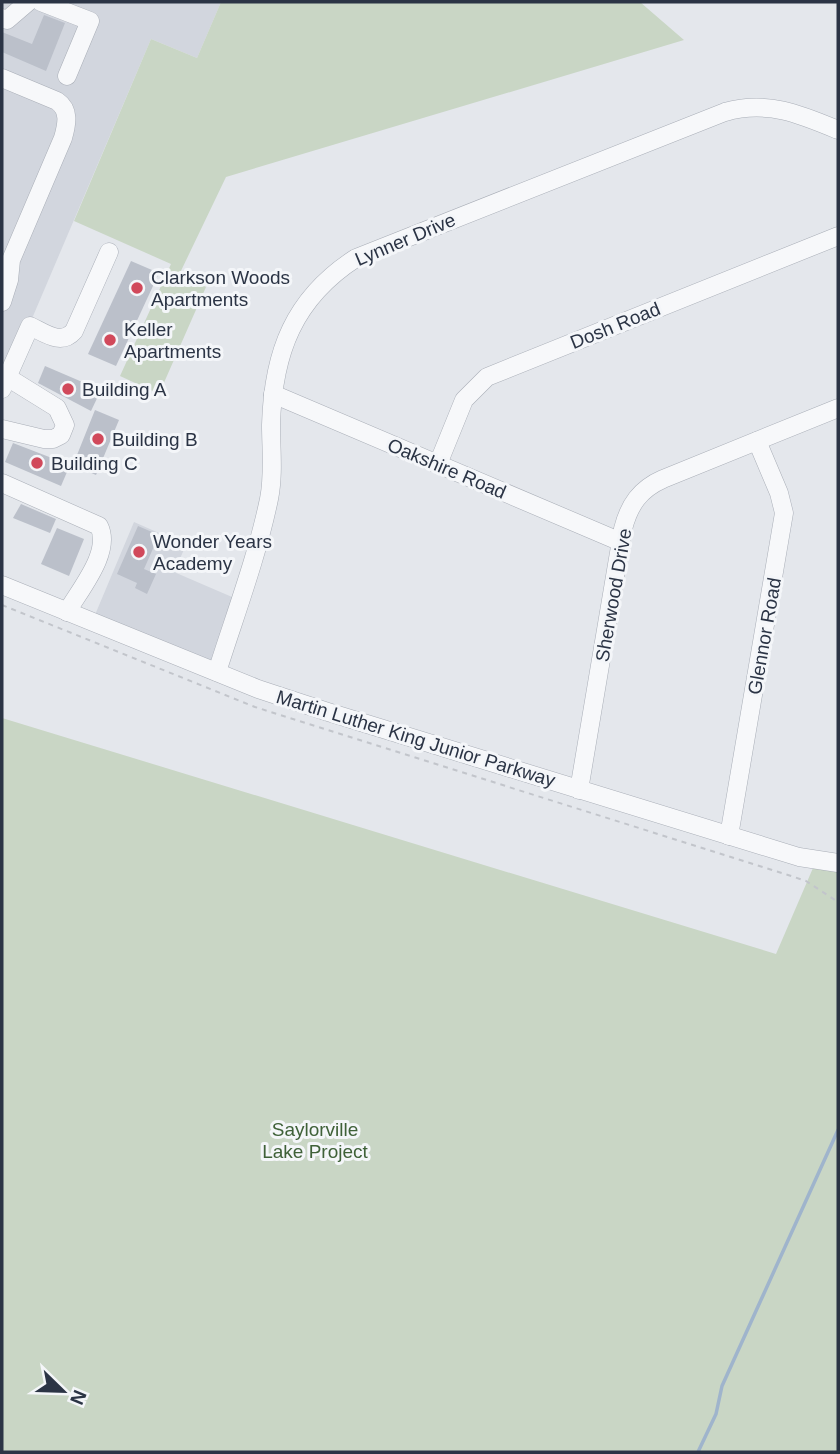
<svg xmlns="http://www.w3.org/2000/svg" width="840" height="1454" viewBox="0 0 840 1454" font-family="Helvetica,sans-serif">
<rect width="100%" height="100%" fill="#e4e7ec"/>
<g fill="#d2d6de">
<path d="M 2,2 L 221,2 L 197,58 L 151,39 L 2,389 Z"/>
<path d="M 134,522 L 186,545 L 174,572 L 239,600 L 217,672 L 92,622 Z"/>
</g>
<g fill="#c9d6c5">
<path d="M 221,2 L 640,2 L 684,40 L 226,177 L 179,275 L 206,287 L 159,394 L 120,376 L 171,264 L 74,221 L 151,39 L 197,58 Z"/>
<path d="M 2,718 L 776,954 L 816,861 L 838,863 L 838,1452 L 2,1452 Z"/>
</g>
<g fill="none" stroke-linecap="round" stroke-linejoin="round">
<path stroke="#9fb4cc" stroke-width="3.5" d="M 698,1452 L 716,1414 L 722,1386 L 838,1130"/>
</g>
<g fill="#bbc0ca">
<path d="M 44,15 L 65,23 L 46,71 L 2,52 L 2,32 L 32,44 Z"/>
<path d="M 131,261 L 159,273 L 116,366 L 88,354 Z"/>
<path d="M 45,366 L 101,390 L 91,411 L 38,383 Z"/>
<path d="M 95,410 L 119,420 L 96,475 L 73,465 Z"/>
<path d="M 13,443 L 70,465 L 61,486 L 5,462 Z"/>
<path d="M 21,504 L 56,519 L 50,533 L 13,518 Z"/>
<path d="M 138,526 L 159,535 L 144,569 L 156,574 L 147,594 L 135,588 L 137,583 L 117,574 Z"/>
<path d="M 57,528 L 84,539 L 69,576 L 41,564 Z"/>
</g>
<g fill="none" stroke-linecap="round" stroke-linejoin="round">
<g stroke="#a9aeb7" stroke-width="19">
<g id="minor">
<path d="M 41,2 L 90,21 L 67,76"/>
<path d="M 2,18 L 7,20 L 28,2"/>
<path d="M 2,78 L 57,101 C 70,110 67,124 63,138 L 11,260 L 9,280 L 2,302"/>
<path d="M 2,389 L 30,326 C 45,333 61,346 74,331 L 109,252"/>
<path d="M 273,394 L 621,542"/>
<path d="M 2,429 L 44,439 L 53,439 L 61,435 L 65,425 L 57,408 L 7,377"/>
<path d="M 438,464 L 464,400 L 487,377 L 838,236"/>
<path d="M 2,483 L 99,526 C 112,552 80,589 67,612"/>
<path d="M 2,585 L 258,689 L 328,712 L 799,857 L 838,863"/>
<path d="M 217,672 C 235,615 257,557 269,499 C 274,474 271,449 271,425 C 273,352 294,298 356,258 L 725,112 C 767,100 800,114 838,130"/>
<path d="M 579,790 L 623,529 C 629,505 640,489 663,479 L 838,408"/>
<path d="M 729,836 L 784,513 L 779,493 L 757,441"/>
</g>
</g>
<path stroke="#c2c5cb" stroke-width="2" stroke-dasharray="5 5" stroke-linecap="butt" d="M 2,605 L 255,707 L 788,875 L 806,881 L 838,902"/>
<use href="#minor" stroke="#f7f8fa" stroke-width="18"/>
</g>
<g fill="#d1495b" stroke="#f4f6f9" stroke-width="2.5">
<circle cx="137" cy="288" r="7"/>
<circle cx="110" cy="340" r="7"/>
<circle cx="68" cy="389" r="7"/>
<circle cx="98" cy="439" r="7"/>
<circle cx="37" cy="463" r="7"/>
<circle cx="139" cy="552" r="7"/>
</g>
<g text-anchor="middle" stroke-width="6" stroke-linejoin="round" paint-order="stroke">
<g font-size="19" fill="#2b3445" stroke="#f4f6f9">
<text transform="translate(405 239) rotate(-23)" y="7">Lynner Drive</text>
<text transform="translate(615 325) rotate(-22)" y="7">Dosh Road</text>
<text transform="translate(447 468) rotate(23)" y="7">Oakshire Road</text>
<text transform="translate(613 595) rotate(-80)" y="7">Sherwood Drive</text>
<text transform="translate(764 636) rotate(-80)" y="7">Glennor Road</text>
<text transform="translate(416 738) rotate(17)" y="7">Martin Luther King Junior Parkway</text>
</g>
<g font-size="19" fill="#2b3445" stroke="#f4f6f9" text-anchor="start">
<text x="151" y="284">Clarkson Woods<tspan x="151" dy="22">Apartments</tspan></text>
<text x="124" y="336">Keller<tspan x="124" dy="22">Apartments</tspan></text>
<text x="82" y="396">Building A</text>
<text x="112" y="446">Building B</text>
<text x="51" y="470">Building C</text>
<text x="153" y="548">Wonder Years<tspan x="153" dy="22">Academy</tspan></text>
</g>
<g font-size="19" fill="#3f6138" stroke="#f4f6f9">
<text x="315" y="1136">Saylorville<tspan x="315" dy="22">Lake Project</tspan></text>
</g>
</g>
<rect width="840" height="1454" fill="none" stroke="#2b3445" stroke-width="7"/>
<g transform="translate(63 1391) rotate(113)" stroke="#f4f6f9" stroke-width="5" paint-order="stroke">
<path d="M0-5L12 26L0 18L-12 26Z" fill="#2b3445"/>
<text y="-10" font-size="19" font-weight="bold" text-anchor="middle" fill="#2b3445">N</text>
</g>
</svg>
